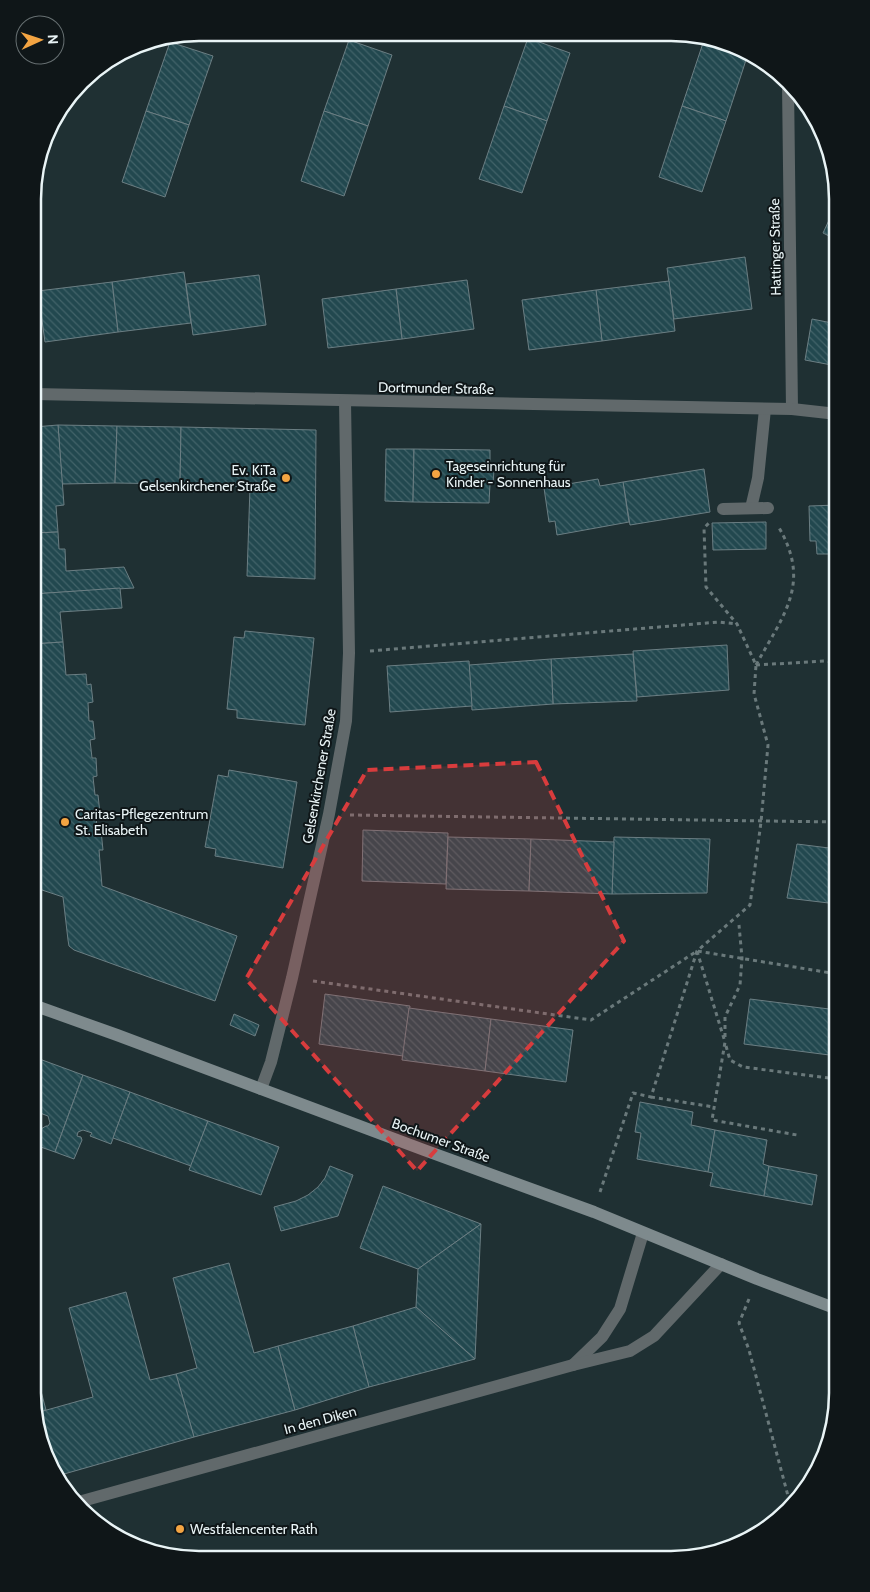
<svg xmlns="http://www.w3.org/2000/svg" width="870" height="1592" viewBox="0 0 870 1592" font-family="Cabin,sans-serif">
<defs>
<pattern id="building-back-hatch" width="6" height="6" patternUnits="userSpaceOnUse" patternTransform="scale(1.25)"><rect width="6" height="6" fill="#22484f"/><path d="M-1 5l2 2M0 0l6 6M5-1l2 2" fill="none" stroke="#426369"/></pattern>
</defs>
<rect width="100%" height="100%" fill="#1f3033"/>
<g fill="url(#building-back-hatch)" stroke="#6b7e83">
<path d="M 705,37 L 747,57 L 726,121 L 682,106 Z"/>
<path d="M 528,38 L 570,53 L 547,121 L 504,106 Z"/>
<path d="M 349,40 L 392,55 L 368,126 L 324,111 Z"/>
<path d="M 170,42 L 213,56 L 189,125 L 146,111 Z"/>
<path d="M 504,106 L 547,121 L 522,193 L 479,179 Z"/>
<path d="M 682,106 L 726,121 L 702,192 L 659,177 Z"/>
<path d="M 146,111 L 189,125 L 165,197 L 122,182 Z"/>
<path d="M 324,111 L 368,126 L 344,196 L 301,181 Z"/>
<path d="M 837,203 L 837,240 L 823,233 Z"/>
<path d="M 745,257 L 752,309 L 674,319 L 667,268 Z"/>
<path d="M 184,272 L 191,323 L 118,332 L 112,282 Z"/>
<path d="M 259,275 L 266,325 L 193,335 L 186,284 Z"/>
<path d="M 467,280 L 474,329 L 402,339 L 396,289 Z"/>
<path d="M 669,281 L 675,331 L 602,341 L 596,290 Z"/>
<path d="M 112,282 L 118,332 L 45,342 L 38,291 Z"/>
<path d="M 396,289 L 402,339 L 328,348 L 322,299 Z"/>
<path d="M 596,290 L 602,341 L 529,350 L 522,300 Z"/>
<path d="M 812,319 L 837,324 L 837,366 L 805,360 Z"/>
<path d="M 58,425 L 117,426 L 115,483 L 62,484 Z"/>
<path d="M 58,425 L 64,505 L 56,506 L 58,532 L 33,533 L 34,427 Z"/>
<path d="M 117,426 L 181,427 L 180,484 L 115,483 Z"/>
<path d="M 181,427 L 316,430 L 315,579 L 247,576 L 250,487 L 180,484 Z"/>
<path d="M 386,449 L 414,449 L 413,502 L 385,501 Z"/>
<path d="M 414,449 L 490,450 L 490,470 L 494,470 L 493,484 L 490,484 L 489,503 L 413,502 Z"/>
<path d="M 704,469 L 710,512 L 630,525 L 623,482 Z"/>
<path d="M 598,479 L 600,486 L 623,482 L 629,522 L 557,535 L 555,521 L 549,522 L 544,488 Z"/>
<path d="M 837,505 L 837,554 L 817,554 L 816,541 L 810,541 L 809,506 Z"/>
<path d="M 766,522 L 766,549 L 713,550 L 712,523 Z"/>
<path d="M 58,532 L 59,549 L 65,549 L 66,571 L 124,567 L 134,588 L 33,594 L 33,533 Z"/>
<path d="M 120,588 L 122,608 L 60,612 L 63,642 L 33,644 L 33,594 Z"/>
<path d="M 245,631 L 314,638 L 305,725 L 237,718 L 237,710 L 227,709 L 234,637 L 244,638 Z"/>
<path d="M 63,642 L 66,675 L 86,674 L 87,685 L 91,684 L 93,702 L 88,703 L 89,721 L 93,721 L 95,739 L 90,740 L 92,758 L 96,758 L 97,776 L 93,777 L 95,795 L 98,795 L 100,813 L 96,813 L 97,831 L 101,831 L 103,850 L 99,850 L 102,886 L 237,936 L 215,1001 L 74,950 L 69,946 L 68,940 L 63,897 L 39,889 L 34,884 L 33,644 Z"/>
<path d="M 727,645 L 729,690 L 637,697 L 633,651 Z"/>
<path d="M 633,654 L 637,701 L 553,704 L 551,659 Z"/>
<path d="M 551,659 L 553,704 L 472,710 L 469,665 Z"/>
<path d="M 469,661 L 472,706 L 390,712 L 387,666 Z"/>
<path d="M 229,770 L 297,782 L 283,868 L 215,856 L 216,849 L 205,847 L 218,775 L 228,777 Z"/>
<path d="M 363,830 L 448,833 L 446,884 L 362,881 Z"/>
<path d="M 448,837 L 531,839 L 529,891 L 446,889 Z"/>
<path d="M 614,837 L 710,839 L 707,893 L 612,894 Z"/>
<path d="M 531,839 L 614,842 L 612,894 L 529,891 Z"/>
<path d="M 797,844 L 837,849 L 837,904 L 787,898 Z"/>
<path d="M 325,994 L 410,1006 L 403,1056 L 319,1044 Z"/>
<path d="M 750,999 L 837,1010 L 837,1056 L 744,1044 Z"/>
<path d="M 409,1008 L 491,1019 L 485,1071 L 402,1060 Z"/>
<path d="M 234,1014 L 259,1025 L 255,1036 L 230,1025 Z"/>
<path d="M 491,1019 L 573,1030 L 566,1082 L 485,1071 Z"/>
<path d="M 34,1057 L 83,1075 L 55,1152 L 35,1145 L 41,1129 L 46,1126 L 48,1126 L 50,1123 L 48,1116 L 40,1113 L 38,1116 L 33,1114 Z"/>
<path d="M 83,1075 L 130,1092 L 111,1144 L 90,1136 L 92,1133 L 83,1130 L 78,1132 L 77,1136 L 81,1137 L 82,1140 L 74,1159 L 55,1152 Z"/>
<path d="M 130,1092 L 208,1121 L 191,1166 L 113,1138 Z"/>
<path d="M 640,1102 L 693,1112 L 691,1125 L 715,1130 L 708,1172 L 637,1159 L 641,1133 L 635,1132 Z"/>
<path d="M 208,1121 L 279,1147 L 261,1195 L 189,1170 Z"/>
<path d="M 715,1130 L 767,1140 L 763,1164 L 769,1166 L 764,1196 L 710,1186 L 713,1173 L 708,1172 Z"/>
<path d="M 330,1166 L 353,1175 L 338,1216 L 281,1231 L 274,1207 L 296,1201 L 308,1195 L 318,1187 L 325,1178 Z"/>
<path d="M 769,1166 L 817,1175 L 812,1205 L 764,1196 Z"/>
<path d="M 383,1186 L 481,1224 L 418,1269 L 360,1248 Z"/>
<path d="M 837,1212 L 837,1232 L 831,1230 Z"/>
<path d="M 481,1224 L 475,1359 L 416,1307 L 418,1269 Z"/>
<path d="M 229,1263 L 254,1353 L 278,1346 L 295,1410 L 194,1437 L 176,1374 L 197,1368 L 173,1278 Z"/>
<path d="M 126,1292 L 150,1380 L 176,1374 L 194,1437 L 57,1476 L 47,1457 L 36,1413 L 93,1397 L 69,1308 Z"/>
<path d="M 416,1307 L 475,1359 L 369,1387 L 353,1326 Z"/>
<path d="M 353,1326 L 369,1387 L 295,1410 L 278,1346 Z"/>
<path d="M 33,1361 L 46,1410 L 36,1413 L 32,1393 Z"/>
</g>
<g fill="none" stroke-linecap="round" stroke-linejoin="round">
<g stroke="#6a797b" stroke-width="3" stroke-dasharray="4 4" stroke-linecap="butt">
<path d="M 370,651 L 719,622 L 737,624"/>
<path d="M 756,665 C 784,614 812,583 778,526"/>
<path d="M 756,665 L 826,661 L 837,663"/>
<path d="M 350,815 L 837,822"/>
<path d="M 697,951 L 725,1042 L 712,1120 L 797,1135"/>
<path d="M 313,981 L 591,1020 L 697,951 L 837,974"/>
<path d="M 725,1037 L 725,1017 L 740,985 L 742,958 L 739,925"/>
<path d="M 726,1046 L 730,1060 L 743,1067 L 837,1079"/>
<path d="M 651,1097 L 714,1107"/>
<path d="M 600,1192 L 633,1093 L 651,1097 L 697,951 L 750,905 L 761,822 L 768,745 L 754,694 L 756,665 L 737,624 L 706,587 L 704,528 L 709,523"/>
<path d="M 749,1299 L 739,1323 L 749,1350 L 791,1507"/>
</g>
<g stroke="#61696b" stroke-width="12">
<path d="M 751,508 L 758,478 L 765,409"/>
<path d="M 723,509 L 768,508"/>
</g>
<g stroke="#61696b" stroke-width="12">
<path d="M 788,85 L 792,409"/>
<path d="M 34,394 L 792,409 L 837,414"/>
<path d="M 261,1089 L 271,1062 L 292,978 L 329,814 L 346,721 L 349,653 L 345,401"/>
<path d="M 573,1365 L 602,1337 L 620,1309 L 643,1233"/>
<path d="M 75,1503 L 573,1365 L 630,1351 L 654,1336 L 721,1264"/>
</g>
<path stroke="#7e8a8d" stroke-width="12" d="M 33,1005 L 117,1035 L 424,1150 L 594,1212 L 757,1279 L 837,1309"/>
</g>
<path fill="#d83c3d" fill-opacity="0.2" stroke="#d83c3d" stroke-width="4" stroke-dasharray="10 6" stroke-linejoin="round" d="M 536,762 L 624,941 L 417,1171 L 246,979 L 367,770 Z"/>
<g fill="#f3a442" stroke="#0f1618" stroke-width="2">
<circle cx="436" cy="474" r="5"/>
<circle cx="286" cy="478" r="5"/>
<circle cx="65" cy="822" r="5"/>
<circle cx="180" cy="1529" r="5"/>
</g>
<g text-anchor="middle" stroke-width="4" stroke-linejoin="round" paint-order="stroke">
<g font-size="14" fill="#e9f4f6" stroke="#0f1618">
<text transform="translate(775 247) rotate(-91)" y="5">Hattinger Straße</text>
<text transform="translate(436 388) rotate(1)" y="5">Dortmunder Straße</text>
<text transform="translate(319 776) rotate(-80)" y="5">Gelsenkirchener Straße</text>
<text transform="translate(441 1140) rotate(20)" y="5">Bochumer Straße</text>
<text transform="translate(320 1420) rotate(-15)" y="5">In den Diken</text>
</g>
<g font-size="14" fill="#e9f4f6" stroke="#0f1618" text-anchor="start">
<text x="446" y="471">Tageseinrichtung für<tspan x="446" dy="16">Kinder - Sonnenhaus</tspan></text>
<text x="276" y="475" text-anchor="end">Ev. KiTa<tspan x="276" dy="16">Gelsenkirchener Straße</tspan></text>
<text x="75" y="819">Caritas-Pflegezentrum<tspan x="75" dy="16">St. Elisabeth</tspan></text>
<text x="190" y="1534">Westfalencenter Rath</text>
</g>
</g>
<path d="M0 0H870V1592H0ZM199 41H671A158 158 0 0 1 829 199V1393A158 158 0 0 1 671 1551H199A158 158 0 0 1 41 1393V199A158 158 0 0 1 199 41Z" fill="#0f1618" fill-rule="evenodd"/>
<path fill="none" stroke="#e9f4f6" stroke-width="2.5" d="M199 41H671A158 158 0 0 1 829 199V1393A158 158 0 0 1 671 1551H199A158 158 0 0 1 41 1393V199A158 158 0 0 1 199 41Z"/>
<g transform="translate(40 40) rotate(87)"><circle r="24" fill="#0f1618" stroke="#666f71"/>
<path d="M0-4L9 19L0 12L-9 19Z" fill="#f3a442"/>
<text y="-8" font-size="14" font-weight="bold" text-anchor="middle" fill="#e9f4f6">N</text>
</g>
</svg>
